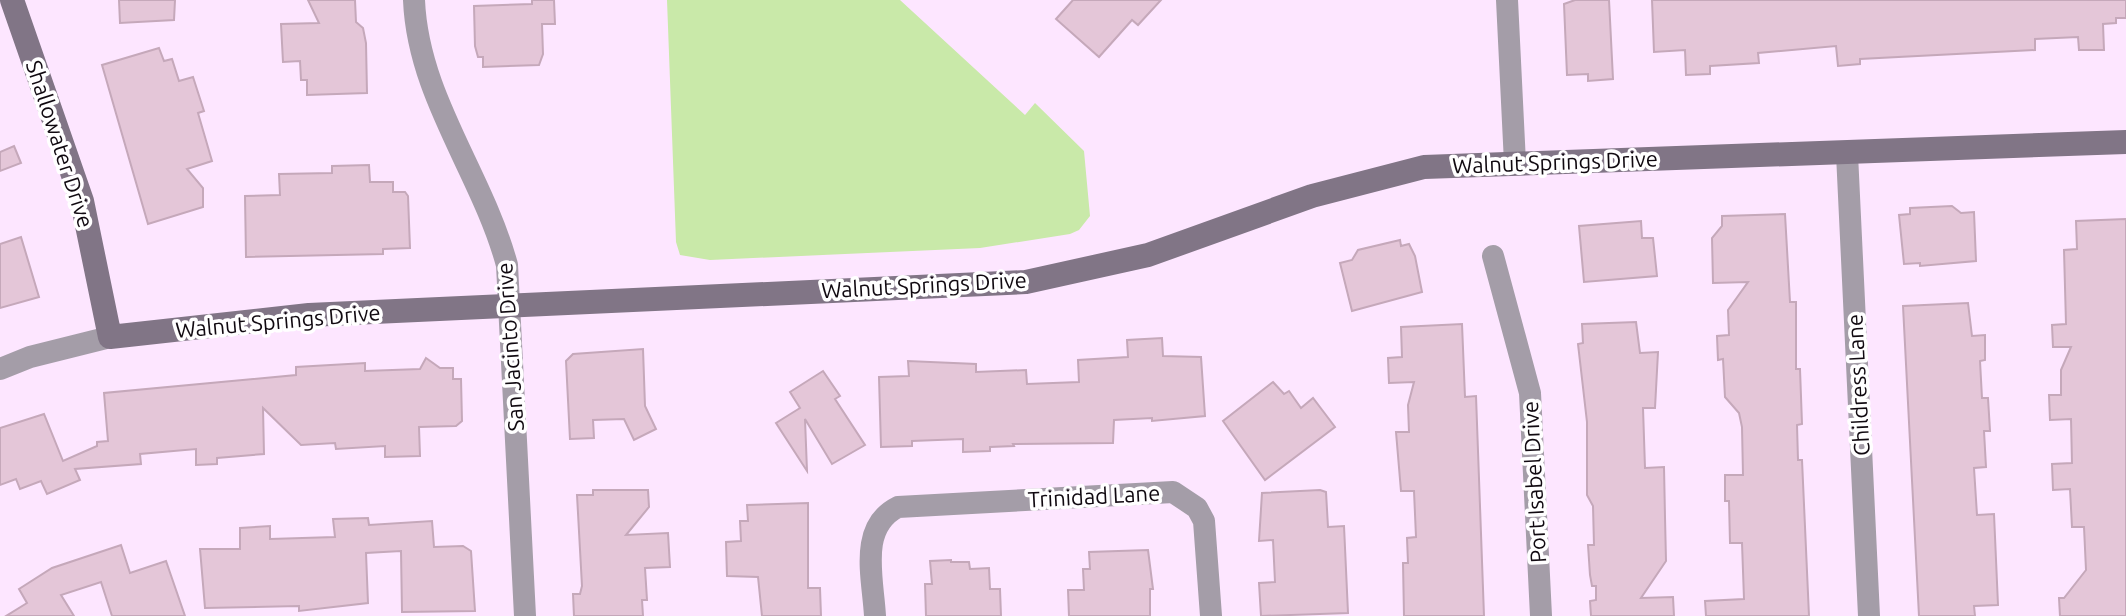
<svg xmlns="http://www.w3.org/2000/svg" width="2126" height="616" viewBox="0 0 2126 616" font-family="Ubuntu,sans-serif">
<rect width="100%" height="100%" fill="#fde6ff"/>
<path fill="#c9e9a9" d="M 667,0 L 900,0 L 1025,115 L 1035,103 L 1084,151 L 1090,216 L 1079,230 L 1070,234 L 980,248 L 710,260 L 680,255 L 676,242 Z"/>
<g fill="#e4c6d8" stroke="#c5a8ba" stroke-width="2">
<path d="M 119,0 L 175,0 L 174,20 L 120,23 Z"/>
<path d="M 308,0 L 355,0 L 356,22 L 363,28 L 366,43 L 367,93 L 307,95 L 307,80 L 301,80 L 300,61 L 283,62 L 281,24 L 319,23 Z"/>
<path d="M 532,0 L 554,0 L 555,24 L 542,24 L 543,54 L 539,65 L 483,67 L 483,57 L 478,57 L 475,46 L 474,6 L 532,4 Z"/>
<path d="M 1073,0 L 1161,0 L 1138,25 L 1132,20 L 1099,57 L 1056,19 Z"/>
<path d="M 1575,0 L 1609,0 L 1613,79 L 1588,81 L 1588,74 L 1567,75 L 1564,4 Z"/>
<path d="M 1652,0 L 2126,0 L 2126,18 L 2116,18 L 2116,23 L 2103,24 L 2104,50 L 2079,50 L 2078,37 L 2035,39 L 2035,50 L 1860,59 L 1860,64 L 1838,66 L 1836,46 L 1758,53 L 1759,63 L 1710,66 L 1710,74 L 1686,75 L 1685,50 L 1654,52 Z"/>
<path d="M 159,48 L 164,61 L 172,59 L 179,81 L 193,77 L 204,111 L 198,113 L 212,161 L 187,169 L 203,188 L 203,207 L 148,224 L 102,65 Z"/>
<path d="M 14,146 L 21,163 L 0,171 L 0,152 Z"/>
<path d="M 369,165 L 370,182 L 393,182 L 393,192 L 405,192 L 408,196 L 410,248 L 383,249 L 383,254 L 246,257 L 245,196 L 280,195 L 279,174 L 332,173 L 332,166 Z"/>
<path d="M 1952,206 L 1961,213 L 1974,212 L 1976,261 L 1920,266 L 1920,263 L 1904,264 L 1899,215 L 1910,214 L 1910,208 Z"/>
<path d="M 1785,214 L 1790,302 L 1796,302 L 1796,369 L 1800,369 L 1802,424 L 1797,425 L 1798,460 L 1802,460 L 1809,616 L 1706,616 L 1705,601 L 1744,599 L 1742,543 L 1730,543 L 1729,501 L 1725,501 L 1725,475 L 1743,475 L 1742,427 L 1739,413 L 1725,397 L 1723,359 L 1718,360 L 1717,336 L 1729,335 L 1728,310 L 1748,282 L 1713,283 L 1712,238 L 1722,226 L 1722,216 Z"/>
<path d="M 2126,219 L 2126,616 L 2060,616 L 2059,598 L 2064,598 L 2086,570 L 2084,527 L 2072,527 L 2070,489 L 2053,490 L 2052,464 L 2072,463 L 2071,419 L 2050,420 L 2049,395 L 2061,395 L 2061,370 L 2071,347 L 2053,347 L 2052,325 L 2066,324 L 2064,250 L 2077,249 L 2076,221 Z"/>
<path d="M 1641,221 L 1642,238 L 1653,238 L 1657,276 L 1584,282 L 1579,226 Z"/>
<path d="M 21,237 L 39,297 L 0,308 L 0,244 Z"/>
<path d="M 1400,240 L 1401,246 L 1409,244 L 1415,256 L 1422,292 L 1352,311 L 1340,263 L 1352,260 L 1358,250 Z"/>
<path d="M 1968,303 L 1972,336 L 1985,335 L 1985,360 L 1980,361 L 1982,398 L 1988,398 L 1990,431 L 1984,431 L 1986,467 L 1974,468 L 1977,515 L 1994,514 L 1998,605 L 1974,606 L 1975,616 L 1919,616 L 1903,306 Z"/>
<path d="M 1636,322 L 1640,353 L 1658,352 L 1655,408 L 1643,408 L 1645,468 L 1664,467 L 1665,517 L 1666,561 L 1641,598 L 1673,597 L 1674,616 L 1591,616 L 1590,601 L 1596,600 L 1596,586 L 1592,586 L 1590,575 L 1588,545 L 1594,545 L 1593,506 L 1587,495 L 1587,422 L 1578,344 L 1583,343 L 1582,324 Z"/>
<path d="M 1462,324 L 1465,397 L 1476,396 L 1484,616 L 1404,616 L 1403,563 L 1408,563 L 1407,538 L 1416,537 L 1414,491 L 1401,491 L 1396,432 L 1409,432 L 1408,405 L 1414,382 L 1389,383 L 1388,358 L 1402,357 L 1401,327 Z"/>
<path d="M 1162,338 L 1163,356 L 1201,357 L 1205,416 L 1152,421 L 1152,418 L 1114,420 L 1113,443 L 1013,444 L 1014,446 L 990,447 L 990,451 L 963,452 L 963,439 L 912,441 L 912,446 L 881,447 L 879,377 L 909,376 L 908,361 L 976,364 L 976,372 L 1026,370 L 1027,384 L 1079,382 L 1078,360 L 1128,357 L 1127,340 Z"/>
<path d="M 643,349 L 645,406 L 656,429 L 634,440 L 624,419 L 593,420 L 594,438 L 570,439 L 566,361 L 573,354 Z"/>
<path d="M 426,358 L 440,368 L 453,368 L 453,379 L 461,379 L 462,421 L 456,426 L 419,427 L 420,456 L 385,457 L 385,446 L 336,449 L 335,443 L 301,445 L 263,408 L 264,454 L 217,458 L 217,464 L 196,465 L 196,449 L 140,454 L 141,464 L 75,469 L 80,480 L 47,494 L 41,481 L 20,489 L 16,479 L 0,485 L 0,428 L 44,414 L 63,461 L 97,446 L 97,442 L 108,441 L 104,393 L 296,375 L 296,367 L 365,363 L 365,371 L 420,369 Z"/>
<path d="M 823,371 L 840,396 L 835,399 L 865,445 L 832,464 L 805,419 L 807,471 L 776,423 L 800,408 L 790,392 Z"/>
<path d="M 1273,382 L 1284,394 L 1289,391 L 1301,408 L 1313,398 L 1335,427 L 1265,480 L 1223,421 Z"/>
<path d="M 593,490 L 648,490 L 649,507 L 626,535 L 668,533 L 670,567 L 645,568 L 647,600 L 642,600 L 643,616 L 574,616 L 573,594 L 580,594 L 582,586 L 577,495 L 593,495 Z"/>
<path d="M 1320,490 L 1326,492 L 1328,527 L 1344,526 L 1348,613 L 1261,616 L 1259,583 L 1275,582 L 1273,540 L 1259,541 L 1262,493 Z"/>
<path d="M 808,503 L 808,588 L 820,588 L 821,616 L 762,616 L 758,577 L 727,576 L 726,542 L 741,541 L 740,521 L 748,521 L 747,505 Z"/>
<path d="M 368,518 L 369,525 L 432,521 L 434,547 L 463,546 L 471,551 L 475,611 L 402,612 L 401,551 L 366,553 L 368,603 L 299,611 L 299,606 L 205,608 L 200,549 L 240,549 L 240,528 L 270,526 L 270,539 L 335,537 L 333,519 Z"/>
<path d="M 121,545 L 130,573 L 166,561 L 185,616 L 112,616 L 101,582 L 61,595 L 74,616 L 6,616 L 27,603 L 19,589 L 52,568 Z"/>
<path d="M 1148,550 L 1153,589 L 1150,589 L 1150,616 L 1069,616 L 1068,590 L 1084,590 L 1083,569 L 1090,569 L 1089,552 Z"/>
<path d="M 951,560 L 951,562 L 969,562 L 970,569 L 989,568 L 990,589 L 1000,589 L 1001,616 L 926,616 L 925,584 L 932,584 L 930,561 Z"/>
</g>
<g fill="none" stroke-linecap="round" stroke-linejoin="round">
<g stroke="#a49da8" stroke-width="22">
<path d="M 414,0 C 418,97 482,173 507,265 L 525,616"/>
<path d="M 1507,0 L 1515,163"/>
<path d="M 1847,154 L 1869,616"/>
<path d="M 1493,256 L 1530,393 L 1541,616"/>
<path d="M 0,369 L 30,357 L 110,337"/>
<path d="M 875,616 C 873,578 858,527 898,507 L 1173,492 L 1197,508 L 1204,521 L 1211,616"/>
</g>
<path stroke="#817586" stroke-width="24" d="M 12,0 L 82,201 L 110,337 L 309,315 L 1026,282 L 1148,255 L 1312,196 L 1424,167 L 2126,142"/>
</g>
<g text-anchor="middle" stroke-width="7" stroke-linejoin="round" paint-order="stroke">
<g font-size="22" fill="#100910" stroke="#fff">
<text transform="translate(60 144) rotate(72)" y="8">Shallowater Drive</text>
<text transform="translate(1555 162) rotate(-2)" y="8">Walnut Springs Drive</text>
<text transform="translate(924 285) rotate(-3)" y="8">Walnut Springs Drive</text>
<text transform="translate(278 321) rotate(-5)" y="8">Walnut Springs Drive</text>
<text transform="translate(510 347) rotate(-94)" y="8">San Jacinto Drive</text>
<text transform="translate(1858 385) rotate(-93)" y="8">Childress Lane</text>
<text transform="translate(1534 482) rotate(-93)" y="8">Port Isabel Drive</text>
<text transform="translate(1094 496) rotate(-3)" y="8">Trinidad Lane</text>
</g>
</g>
</svg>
